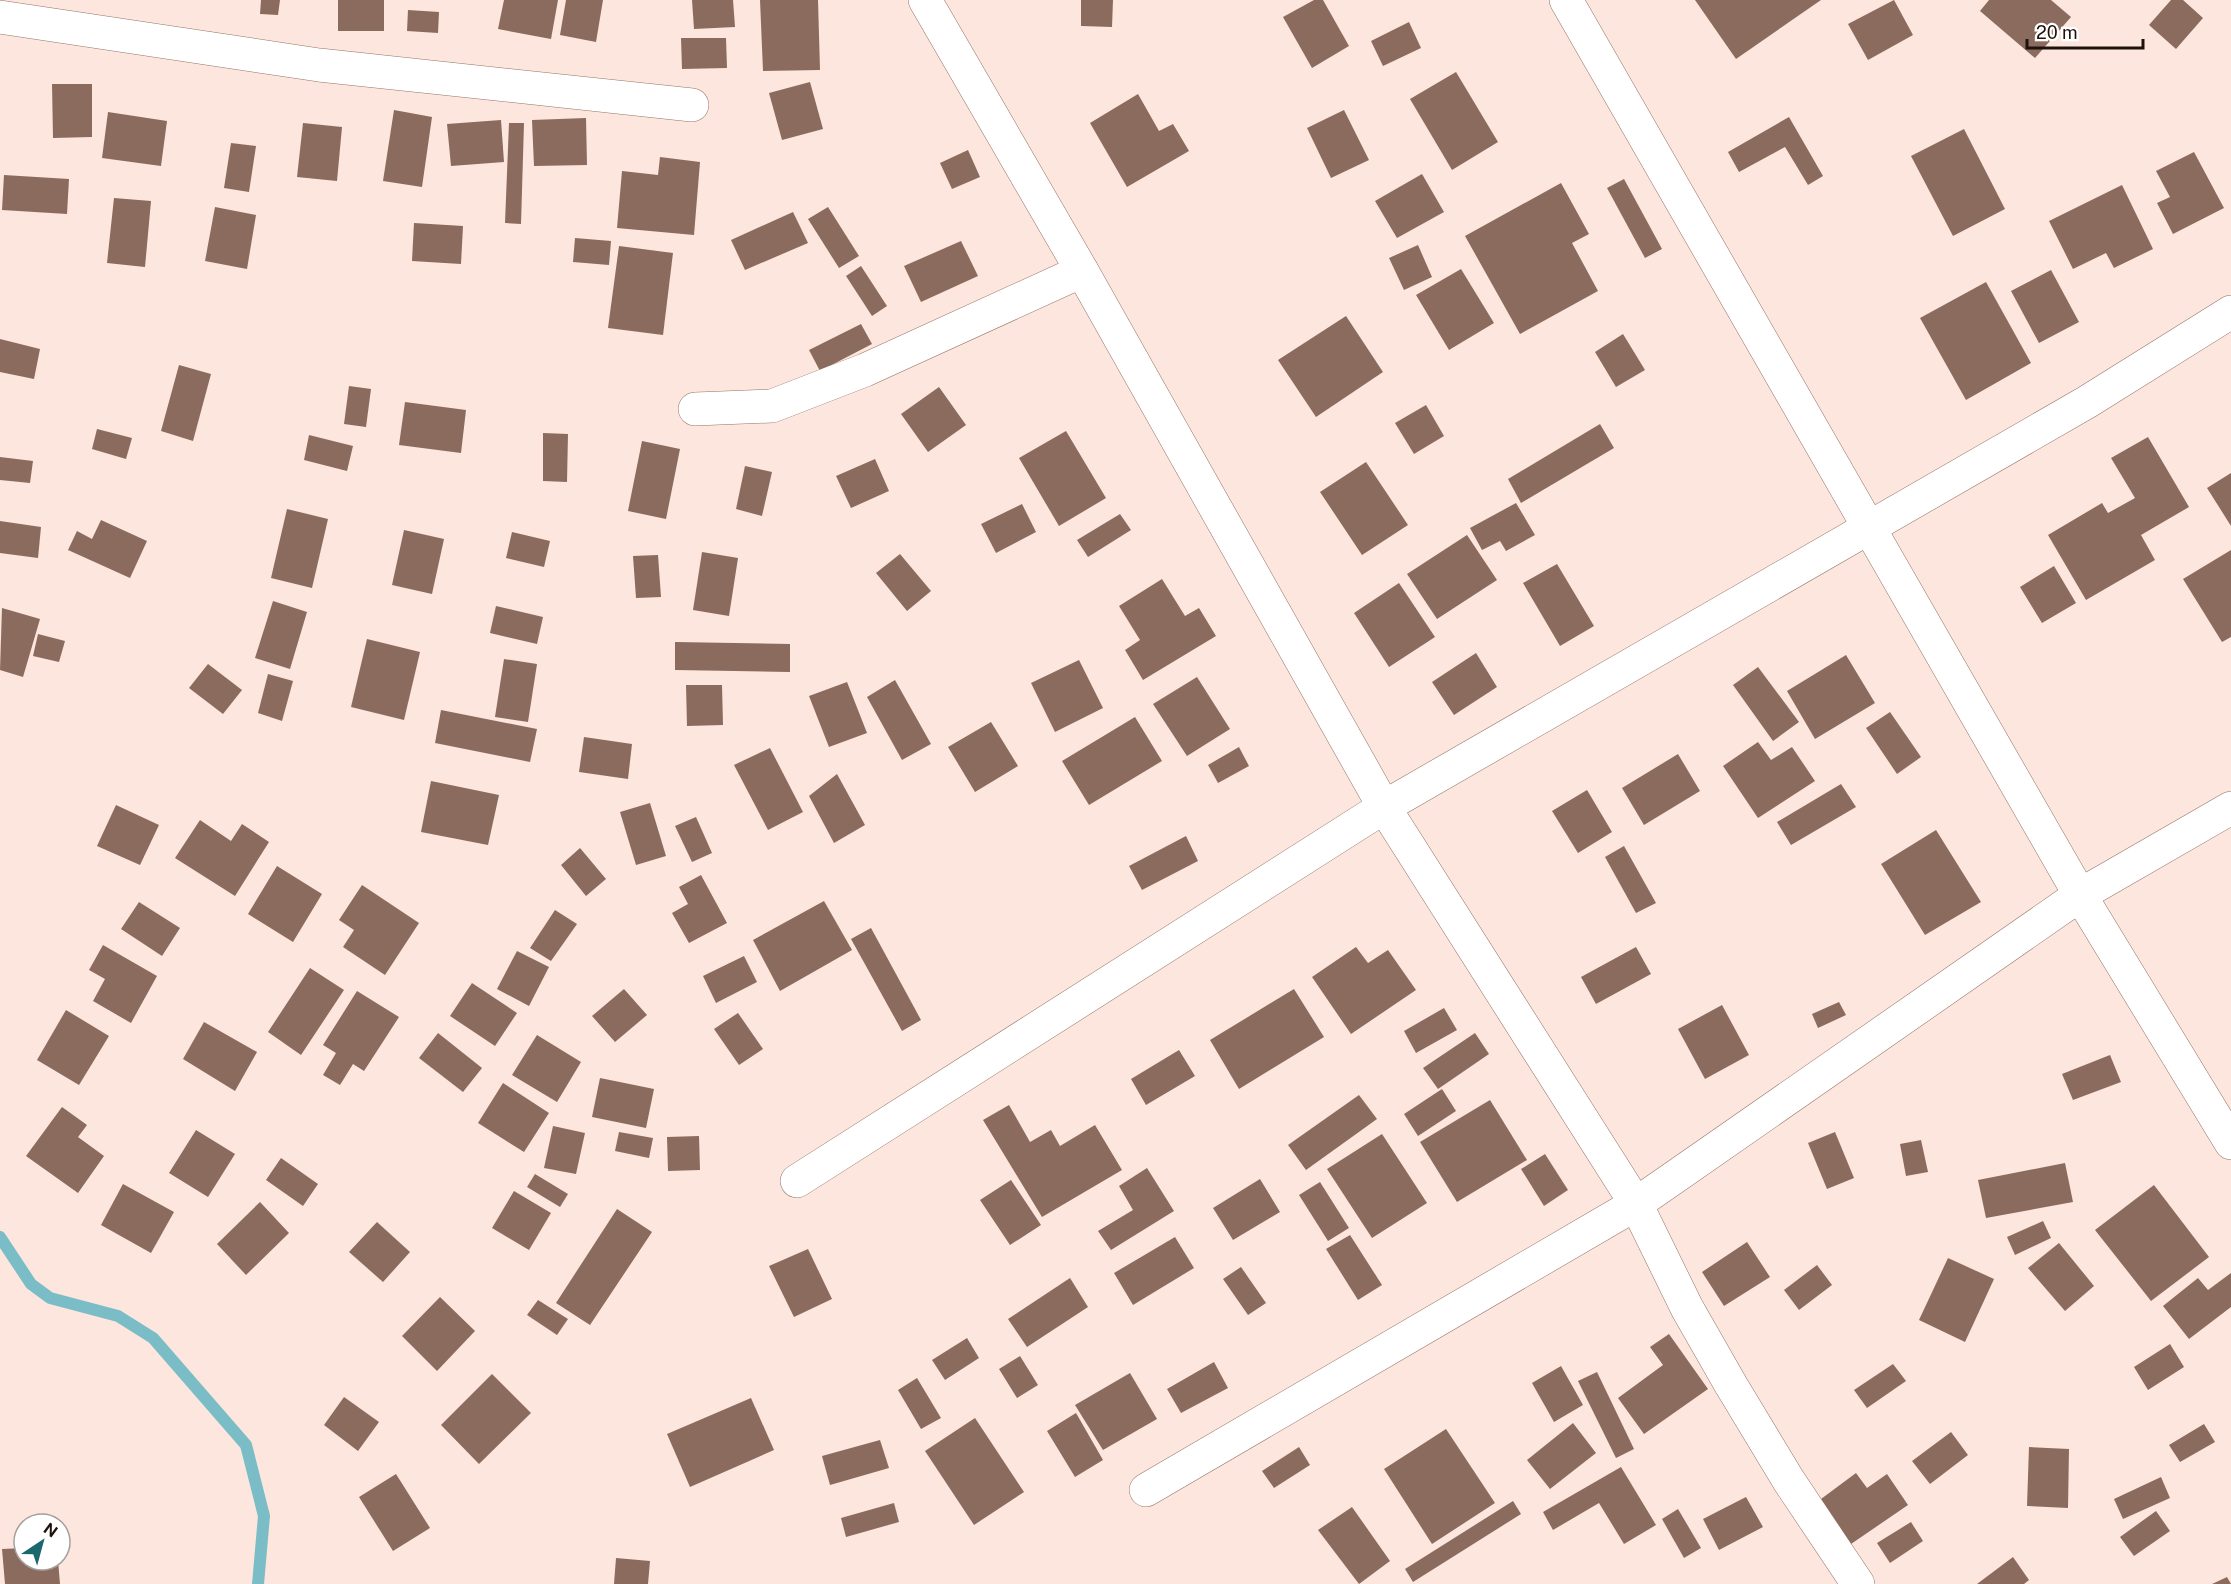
<svg xmlns="http://www.w3.org/2000/svg" width="2231" height="1584" viewBox="0 0 2231 1584" font-family="'Public Sans',sans-serif">
<rect width="100%" height="100%" fill="#fde6dd"/>
<g fill="none" stroke-linecap="round" stroke-linejoin="round">
<path stroke="#7abdc6" stroke-width="12" d="M 0,1237 L 31,1284 L 50,1298 L 118,1316 L 153,1338 L 246,1445 L 264,1516 L 258,1584"/>
</g>
<g fill="#8b6b5e">
<path d="M 261,0 L 280,0 L 278,15 L 260,14 Z"/>
<rect x="338" y="0" width="46" height="31"/>
<path d="M 504,0 L 558,0 L 551,39 L 498,29 Z"/>
<path d="M 566,0 L 603,0 L 596,42 L 560,35 Z"/>
<path d="M 692,0 L 733,0 L 735,27 L 694,29 Z"/>
<path d="M 760,0 L 818,0 L 820,70 L 763,71 Z"/>
<path d="M 1081,0 L 1113,0 L 1112,27 L 1081,26 Z"/>
<path d="M 1314,0 L 1323,0 L 1349,46 L 1312,68 L 1283,17 Z"/>
<path d="M 1695,0 L 1821,0 L 1736,59 Z"/>
<path d="M 1894,0 L 1913,35 L 1868,60 L 1848,24 Z"/>
<path d="M 1989,0 L 2051,0 L 2071,17 L 2035,58 L 1980,11 Z"/>
<path d="M 2171,0 L 2183,0 L 2203,18 L 2176,49 L 2149,25 Z"/>
<path d="M 408,10 L 439,12 L 438,33 L 407,31 Z"/>
<path d="M 1409,22 L 1421,48 L 1383,66 L 1371,41 Z"/>
<path d="M 681,38 L 726,38 L 727,68 L 682,69 Z"/>
<path d="M 1456,72 L 1498,142 L 1452,170 L 1410,99 Z"/>
<path d="M 810,82 L 823,129 L 782,140 L 769,93 Z"/>
<path d="M 52,84 L 92,84 L 92,137 L 53,138 Z"/>
<path d="M 1138,94 L 1159,131 L 1173,124 L 1189,151 L 1127,187 L 1090,123 Z"/>
<path d="M 394,110 L 432,117 L 422,187 L 383,181 Z"/>
<path d="M 1344,110 L 1369,160 L 1331,178 L 1307,128 Z"/>
<path d="M 108,112 L 167,121 L 161,166 L 102,158 Z"/>
<path d="M 1789,117 L 1823,176 L 1808,185 L 1785,147 L 1739,172 L 1728,152 Z"/>
<path d="M 586,118 L 587,165 L 534,166 L 532,120 Z"/>
<path d="M 501,120 L 504,162 L 451,166 L 447,124 Z"/>
<path d="M 303,123 L 342,127 L 337,181 L 297,177 Z"/>
<path d="M 509,123 L 524,123 L 521,224 L 505,223 Z"/>
<path d="M 1964,129 L 2005,209 L 1953,236 L 1911,156 Z"/>
<path d="M 231,143 L 256,146 L 249,192 L 224,188 Z"/>
<path d="M 968,150 L 980,177 L 952,189 L 940,163 Z"/>
<path d="M 2194,152 L 2224,208 L 2173,234 L 2157,203 L 2170,197 L 2156,171 Z"/>
<path d="M 660,157 L 700,162 L 694,235 L 617,228 L 622,171 L 658,175 Z"/>
<path d="M 1422,174 L 1444,212 L 1397,238 L 1375,201 Z"/>
<path d="M 4,175 L 69,179 L 67,214 L 2,210 Z"/>
<path d="M 1624,179 L 1662,249 L 1645,258 L 1607,188 Z"/>
<path d="M 1561,183 L 1589,234 L 1572,243 L 1598,291 L 1520,334 L 1465,236 Z"/>
<path d="M 2122,185 L 2153,249 L 2114,268 L 2106,253 L 2073,269 L 2049,221 Z"/>
<path d="M 114,198 L 151,201 L 145,267 L 107,263 Z"/>
<path d="M 215,207 L 256,215 L 247,269 L 205,261 Z"/>
<path d="M 828,207 L 859,256 L 839,268 L 808,219 Z"/>
<path d="M 793,212 L 808,243 L 745,270 L 731,240 Z"/>
<path d="M 414,223 L 463,226 L 461,264 L 412,261 Z"/>
<path d="M 575,238 L 611,241 L 609,265 L 573,262 Z"/>
<path d="M 961,241 L 978,276 L 921,302 L 904,266 Z"/>
<path d="M 1418,245 L 1432,277 L 1404,290 L 1389,258 Z"/>
<path d="M 619,246 L 673,253 L 663,335 L 608,328 Z"/>
<path d="M 861,266 L 887,306 L 872,316 L 846,276 Z"/>
<path d="M 1461,269 L 1494,323 L 1449,350 L 1416,295 Z"/>
<path d="M 2051,270 L 2079,322 L 2039,343 L 2011,291 Z"/>
<path d="M 1986,282 L 2031,363 L 1966,400 L 1920,318 Z"/>
<path d="M 1346,316 L 1383,372 L 1316,417 L 1278,360 Z"/>
<path d="M 861,324 L 872,344 L 820,371 L 809,350 Z"/>
<path d="M 1623,334 L 1645,370 L 1616,387 L 1595,352 Z"/>
<path d="M 0,339 L 40,349 L 34,379 L 0,372 Z"/>
<path d="M 179,365 L 211,374 L 193,441 L 161,431 Z"/>
<path d="M 349,386 L 371,389 L 366,427 L 344,424 Z"/>
<path d="M 939,387 L 966,425 L 928,452 L 901,414 Z"/>
<path d="M 405,402 L 466,410 L 461,453 L 399,445 Z"/>
<path d="M 1426,405 L 1444,436 L 1414,454 L 1395,423 Z"/>
<path d="M 1600,424 L 1614,448 L 1521,503 L 1508,479 Z"/>
<path d="M 97,429 L 132,438 L 126,459 L 92,449 Z"/>
<path d="M 1066,431 L 1106,498 L 1059,526 L 1019,458 Z"/>
<path d="M 543,433 L 568,434 L 567,482 L 543,481 Z"/>
<path d="M 309,435 L 353,446 L 347,471 L 304,460 Z"/>
<path d="M 2148,437 L 2189,507 L 2141,535 L 2155,560 L 2086,600 L 2048,535 L 2102,503 L 2108,513 L 2135,498 L 2111,458 Z"/>
<path d="M 642,441 L 680,449 L 666,519 L 628,511 Z"/>
<path d="M 0,457 L 33,461 L 30,483 L 0,480 Z"/>
<path d="M 875,459 L 889,491 L 851,508 L 836,476 Z"/>
<path d="M 1366,462 L 1408,525 L 1362,555 L 1320,492 Z"/>
<path d="M 745,466 L 772,472 L 762,516 L 736,509 Z"/>
<path d="M 2231,473 L 2231,526 L 2207,488 Z"/>
<path d="M 1516,503 L 1535,535 L 1506,551 L 1500,541 L 1482,550 L 1470,528 Z"/>
<path d="M 1022,504 L 1036,532 L 996,553 L 981,524 Z"/>
<path d="M 287,509 L 328,519 L 312,588 L 271,578 Z"/>
<path d="M 1120,514 L 1131,530 L 1088,557 L 1077,540 Z"/>
<path d="M 101,520 L 147,541 L 130,578 L 68,550 L 77,531 L 92,539 Z"/>
<path d="M 0,521 L 41,527 L 38,558 L 0,553 Z"/>
<path d="M 404,530 L 444,539 L 432,594 L 392,585 Z"/>
<path d="M 512,532 L 550,541 L 544,567 L 506,558 Z"/>
<path d="M 1467,535 L 1497,580 L 1437,619 L 1407,574 Z"/>
<path d="M 2231,550 L 2231,637 L 2222,642 L 2183,579 Z"/>
<path d="M 702,552 L 738,558 L 729,616 L 693,610 Z"/>
<path d="M 900,554 L 931,591 L 907,611 L 876,573 Z"/>
<path d="M 658,555 L 661,597 L 636,598 L 633,556 Z"/>
<path d="M 1557,564 L 1594,626 L 1560,646 L 1523,583 Z"/>
<path d="M 2054,566 L 2076,603 L 2042,623 L 2020,587 Z"/>
<path d="M 1162,579 L 1185,616 L 1199,608 L 1216,636 L 1143,680 L 1125,650 L 1140,640 L 1119,606 Z"/>
<path d="M 1399,583 L 1435,637 L 1389,667 L 1354,613 Z"/>
<path d="M 273,601 L 307,612 L 290,669 L 255,658 Z"/>
<path d="M 496,606 L 543,617 L 537,644 L 490,633 Z"/>
<path d="M 2,608 L 40,619 L 23,677 L 0,670 Z"/>
<path d="M 38,634 L 65,641 L 59,662 L 33,656 Z"/>
<path d="M 367,639 L 420,652 L 404,720 L 351,707 Z"/>
<path d="M 675,642 L 790,644 L 790,672 L 675,670 Z"/>
<path d="M 1476,653 L 1497,687 L 1454,715 L 1432,682 Z"/>
<path d="M 1846,655 L 1875,703 L 1815,739 L 1787,691 Z"/>
<path d="M 504,659 L 537,664 L 528,722 L 495,717 Z"/>
<path d="M 1079,660 L 1103,708 L 1055,732 L 1031,683 Z"/>
<path d="M 208,664 L 242,690 L 223,714 L 189,688 Z"/>
<path d="M 1758,667 L 1799,722 L 1773,741 L 1733,685 Z"/>
<path d="M 268,674 L 293,681 L 282,721 L 258,713 Z"/>
<path d="M 1197,677 L 1230,729 L 1187,756 L 1153,704 Z"/>
<path d="M 895,680 L 931,744 L 902,760 L 867,697 Z"/>
<path d="M 847,682 L 867,733 L 829,747 L 809,696 Z"/>
<path d="M 686,685 L 722,685 L 723,725 L 687,726 Z"/>
<path d="M 441,710 L 537,729 L 530,762 L 435,743 Z"/>
<path d="M 1890,712 L 1921,757 L 1897,774 L 1866,728 Z"/>
<path d="M 1135,717 L 1162,761 L 1089,805 L 1062,761 Z"/>
<path d="M 991,722 L 1018,766 L 975,792 L 948,747 Z"/>
<path d="M 584,737 L 632,744 L 628,779 L 579,772 Z"/>
<path d="M 1758,742 L 1771,760 L 1792,747 L 1815,781 L 1758,818 L 1723,766 Z"/>
<path d="M 1239,747 L 1249,766 L 1218,783 L 1208,765 Z"/>
<path d="M 770,748 L 803,812 L 768,830 L 734,765 Z"/>
<path d="M 1678,754 L 1700,791 L 1644,825 L 1622,788 Z"/>
<path d="M 837,774 L 865,825 L 834,843 L 809,796 Z"/>
<path d="M 431,781 L 499,795 L 488,845 L 421,832 Z"/>
<path d="M 1841,784 L 1856,807 L 1791,845 L 1777,822 Z"/>
<path d="M 1587,790 L 1612,832 L 1578,853 L 1552,811 Z"/>
<path d="M 650,803 L 666,856 L 636,865 L 620,812 Z"/>
<path d="M 116,805 L 159,825 L 140,865 L 97,846 Z"/>
<path d="M 696,817 L 712,853 L 692,862 L 675,826 Z"/>
<path d="M 200,820 L 231,841 L 242,824 L 269,842 L 235,896 L 175,858 Z"/>
<path d="M 1936,830 L 1981,902 L 1925,935 L 1881,864 Z"/>
<path d="M 1186,836 L 1198,861 L 1142,890 L 1129,866 Z"/>
<path d="M 1624,846 L 1656,903 L 1636,913 L 1605,857 Z"/>
<path d="M 580,848 L 606,879 L 586,896 L 561,865 Z"/>
<path d="M 277,866 L 322,894 L 293,942 L 248,914 Z"/>
<path d="M 701,875 L 727,923 L 689,943 L 672,913 L 688,904 L 679,887 Z"/>
<path d="M 362,885 L 419,923 L 385,975 L 343,947 L 354,930 L 339,920 Z"/>
<path d="M 824,901 L 852,950 L 780,991 L 753,940 Z"/>
<path d="M 139,902 L 180,928 L 162,956 L 121,929 Z"/>
<path d="M 555,910 L 577,924 L 551,961 L 530,948 Z"/>
<path d="M 871,928 L 921,1020 L 902,1031 L 851,939 Z"/>
<path d="M 103,945 L 157,976 L 131,1023 L 93,1001 L 105,979 L 89,970 Z"/>
<path d="M 1356,947 L 1368,963 L 1388,950 L 1416,990 L 1351,1034 L 1312,977 Z"/>
<path d="M 1636,947 L 1651,974 L 1596,1004 L 1581,977 Z"/>
<path d="M 517,951 L 549,967 L 529,1006 L 497,989 Z"/>
<path d="M 744,956 L 757,982 L 716,1003 L 703,976 Z"/>
<path d="M 310,968 L 344,990 L 301,1055 L 268,1032 Z"/>
<path d="M 472,983 L 517,1013 L 495,1046 L 450,1016 Z"/>
<path d="M 624,989 L 647,1015 L 615,1042 L 592,1016 Z"/>
<path d="M 1294,989 L 1324,1037 L 1239,1089 L 1210,1040 Z"/>
<path d="M 357,991 L 399,1017 L 364,1071 L 353,1064 L 340,1085 L 323,1075 L 336,1053 L 323,1045 Z"/>
<path d="M 1839,1002 L 1846,1015 L 1818,1028 L 1812,1014 Z"/>
<path d="M 1722,1005 L 1749,1055 L 1705,1079 L 1678,1029 Z"/>
<path d="M 1444,1008 L 1457,1030 L 1416,1053 L 1404,1031 Z"/>
<path d="M 66,1010 L 109,1036 L 79,1085 L 37,1060 Z"/>
<path d="M 738,1013 L 763,1049 L 739,1065 L 714,1029 Z"/>
<path d="M 204,1022 L 257,1052 L 235,1091 L 183,1059 Z"/>
<path d="M 438,1033 L 482,1068 L 463,1092 L 419,1058 Z"/>
<path d="M 1475,1033 L 1489,1054 L 1438,1089 L 1423,1068 Z"/>
<path d="M 537,1035 L 581,1062 L 557,1102 L 512,1075 Z"/>
<path d="M 1179,1050 L 1195,1076 L 1146,1105 L 1131,1079 Z"/>
<path d="M 2110,1055 L 2121,1082 L 2073,1100 L 2062,1074 Z"/>
<path d="M 600,1078 L 654,1089 L 646,1128 L 592,1117 Z"/>
<path d="M 503,1083 L 549,1113 L 524,1152 L 478,1123 Z"/>
<path d="M 1442,1089 L 1456,1111 L 1418,1136 L 1404,1114 Z"/>
<path d="M 1359,1095 L 1377,1119 L 1306,1170 L 1288,1145 Z"/>
<path d="M 1490,1100 L 1527,1160 L 1457,1202 L 1420,1142 Z"/>
<path d="M 1009,1105 L 1030,1142 L 1051,1130 L 1060,1146 L 1095,1125 L 1122,1170 L 1042,1217 L 983,1120 Z"/>
<path d="M 62,1107 L 87,1125 L 78,1137 L 104,1156 L 78,1193 L 26,1156 Z"/>
<path d="M 553,1126 L 585,1133 L 576,1174 L 544,1168 Z"/>
<path d="M 196,1130 L 235,1154 L 208,1197 L 169,1173 Z"/>
<path d="M 619,1132 L 653,1138 L 649,1158 L 615,1151 Z"/>
<path d="M 1835,1132 L 1854,1178 L 1827,1189 L 1808,1143 Z"/>
<path d="M 1382,1134 L 1427,1203 L 1372,1238 L 1327,1169 Z"/>
<path d="M 699,1136 L 700,1170 L 668,1171 L 667,1137 Z"/>
<path d="M 1921,1140 L 1928,1172 L 1906,1176 L 1900,1144 Z"/>
<path d="M 1545,1154 L 1568,1190 L 1544,1206 L 1521,1169 Z"/>
<path d="M 281,1158 L 318,1184 L 303,1206 L 266,1180 Z"/>
<path d="M 2065,1163 L 2073,1202 L 1986,1218 L 1978,1180 Z"/>
<path d="M 1147,1168 L 1174,1211 L 1111,1250 L 1098,1231 L 1133,1210 L 1119,1186 Z"/>
<path d="M 535,1174 L 568,1194 L 560,1207 L 527,1187 Z"/>
<path d="M 1260,1179 L 1280,1212 L 1233,1240 L 1213,1208 Z"/>
<path d="M 1011,1180 L 1041,1225 L 1010,1245 L 980,1200 Z"/>
<path d="M 1320,1182 L 1349,1228 L 1328,1241 L 1299,1195 Z"/>
<path d="M 123,1184 L 174,1212 L 151,1253 L 101,1225 Z"/>
<path d="M 2154,1185 L 2209,1257 L 2151,1301 L 2095,1230 Z"/>
<path d="M 514,1191 L 551,1213 L 529,1250 L 492,1228 Z"/>
<path d="M 260,1202 L 289,1233 L 246,1275 L 217,1244 Z"/>
<path d="M 617,1209 L 652,1232 L 590,1325 L 556,1303 Z"/>
<path d="M 2043,1221 L 2051,1238 L 2015,1255 L 2007,1237 Z"/>
<path d="M 377,1222 L 410,1252 L 383,1282 L 349,1252 Z"/>
<path d="M 1350,1235 L 1382,1285 L 1358,1300 L 1326,1249 Z"/>
<path d="M 1175,1237 L 1194,1268 L 1133,1305 L 1114,1273 Z"/>
<path d="M 1747,1242 L 1770,1277 L 1724,1306 L 1702,1272 Z"/>
<path d="M 2059,1243 L 2094,1286 L 2065,1311 L 2028,1268 Z"/>
<path d="M 808,1249 L 832,1299 L 794,1317 L 769,1266 Z"/>
<path d="M 1948,1258 L 1994,1279 L 1965,1342 L 1919,1320 Z"/>
<path d="M 1817,1265 L 1832,1285 L 1799,1310 L 1784,1290 Z"/>
<path d="M 1241,1267 L 1266,1303 L 1248,1315 L 1223,1279 Z"/>
<path d="M 2231,1273 L 2231,1307 L 2189,1339 L 2163,1306 L 2198,1278 L 2208,1290 Z"/>
<path d="M 1070,1278 L 1088,1307 L 1027,1347 L 1008,1319 Z"/>
<path d="M 440,1297 L 475,1331 L 437,1371 L 402,1336 Z"/>
<path d="M 538,1300 L 568,1319 L 557,1335 L 527,1315 Z"/>
<path d="M 1669,1334 L 1708,1389 L 1644,1434 L 1618,1398 L 1663,1365 L 1650,1347 Z"/>
<path d="M 967,1338 L 979,1358 L 945,1380 L 932,1360 Z"/>
<path d="M 2170,1344 L 2184,1367 L 2148,1390 L 2134,1367 Z"/>
<path d="M 1020,1356 L 1038,1385 L 1017,1398 L 999,1369 Z"/>
<path d="M 1214,1362 L 1228,1388 L 1181,1413 L 1167,1389 Z"/>
<path d="M 1893,1364 L 1906,1381 L 1867,1408 L 1854,1390 Z"/>
<path d="M 1561,1366 L 1583,1405 L 1554,1422 L 1532,1383 Z"/>
<path d="M 1597,1372 L 1634,1449 L 1616,1458 L 1578,1381 Z"/>
<path d="M 1130,1373 L 1157,1419 L 1103,1450 L 1075,1405 Z"/>
<path d="M 492,1374 L 531,1413 L 479,1464 L 441,1425 Z"/>
<path d="M 917,1378 L 941,1418 L 921,1429 L 898,1390 Z"/>
<path d="M 344,1397 L 379,1422 L 358,1451 L 324,1425 Z"/>
<path d="M 751,1398 L 774,1450 L 690,1487 L 667,1434 Z"/>
<path d="M 1076,1413 L 1103,1460 L 1075,1477 L 1047,1431 Z"/>
<path d="M 975,1418 L 1024,1492 L 974,1525 L 925,1451 Z"/>
<path d="M 1573,1423 L 1596,1453 L 1550,1489 L 1527,1460 Z"/>
<path d="M 2204,1424 L 2215,1442 L 2180,1462 L 2169,1445 Z"/>
<path d="M 1446,1429 L 1495,1503 L 1432,1544 L 1384,1469 Z"/>
<path d="M 1951,1432 L 1968,1455 L 1930,1484 L 1912,1461 Z"/>
<path d="M 880,1440 L 889,1468 L 830,1485 L 822,1456 Z"/>
<path d="M 1299,1447 L 1310,1465 L 1274,1488 L 1262,1471 Z"/>
<path d="M 2029,1447 L 2069,1449 L 2068,1508 L 2027,1506 Z"/>
<path d="M 1621,1467 L 1656,1525 L 1624,1544 L 1599,1503 L 1553,1530 L 1543,1512 Z"/>
<path d="M 1856,1473 L 1867,1488 L 1887,1474 L 1908,1505 L 1851,1544 L 1821,1499 Z"/>
<path d="M 396,1474 L 430,1528 L 393,1551 L 359,1497 Z"/>
<path d="M 2161,1477 L 2170,1498 L 2123,1519 L 2114,1499 Z"/>
<path d="M 1746,1497 L 1763,1527 L 1719,1550 L 1703,1519 Z"/>
<path d="M 1513,1501 L 1521,1514 L 1413,1582 L 1405,1569 Z"/>
<path d="M 894,1503 L 899,1522 L 846,1537 L 841,1518 Z"/>
<path d="M 1352,1507 L 1390,1561 L 1359,1584 L 1318,1530 Z"/>
<path d="M 1678,1509 L 1701,1548 L 1684,1558 L 1662,1519 Z"/>
<path d="M 2156,1511 L 2170,1531 L 2134,1556 L 2120,1537 Z"/>
<path d="M 1911,1522 L 1923,1541 L 1890,1563 L 1877,1543 Z"/>
<path d="M 24,1548 L 24,1560 L 58,1560 L 60,1584 L 5,1584 L 2,1549 Z"/>
<path d="M 2013,1557 L 2029,1580 L 2024,1584 L 1977,1584 Z"/>
<path d="M 616,1558 L 650,1561 L 648,1584 L 614,1584 Z"/>
<path d="M 2227,1577 L 2231,1584 L 2212,1584 Z"/>
</g>
<g fill="none" stroke-linecap="round" stroke-linejoin="round">
<g stroke="#957567" stroke-width="34">
<g id="minor">
<path d="M 925,0 L 1082,271 L 1384,807 L 1636,1204 L 1687,1308 L 1731,1385 L 1789,1481 L 1858,1584"/>
<path d="M 1566,0 L 2080,895 L 2231,1143"/>
<path d="M 0,17 L 319,65 L 692,105"/>
<path d="M 695,409 L 772,406 L 865,370 L 1082,271"/>
<path d="M 797,1181 L 1384,807 L 2087,402 L 2231,312"/>
<path d="M 1146,1490 L 1636,1204 L 2080,895 L 2231,808"/>
</g>
</g>
<use href="#minor" stroke="#fff" stroke-width="33"/>
</g>
<g transform="translate(42 1542) rotate(36)"><circle r="28" fill="#ffffff" stroke="#a5a09e" stroke-width="1.5"/>
<path d="M0-4.5L10 22L0 15L-10 22Z" fill="#1b6770"/>
<text y="-9" font-size="16" font-weight="bold" text-anchor="middle" fill="#1e120d">N</text>
</g>
<path d="M2027 39v9h116v-9" fill="none" stroke="#1e120d" stroke-width="3"/>
<text x="2036" y="39" font-size="18" fill="#1e120d" stroke="#ffffff" stroke-width="4.5" paint-order="stroke">20 m</text>
</svg>
